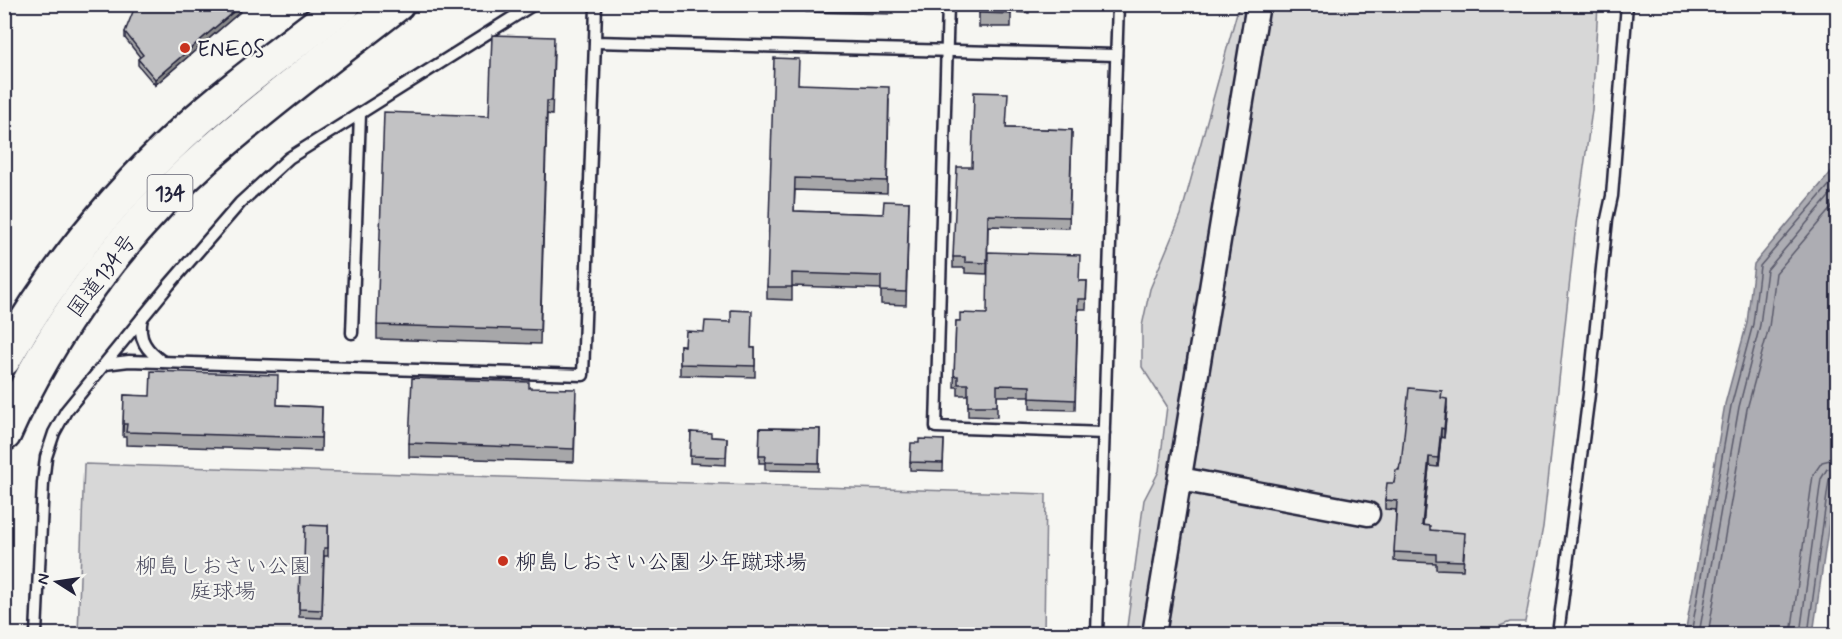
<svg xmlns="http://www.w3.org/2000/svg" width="1842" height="639" viewBox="0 0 1842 639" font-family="Mynerve,'Klee One',sans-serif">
<rect width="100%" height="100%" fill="#f6f6f2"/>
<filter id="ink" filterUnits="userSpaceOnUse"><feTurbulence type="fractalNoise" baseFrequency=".0167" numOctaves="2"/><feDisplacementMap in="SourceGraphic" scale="12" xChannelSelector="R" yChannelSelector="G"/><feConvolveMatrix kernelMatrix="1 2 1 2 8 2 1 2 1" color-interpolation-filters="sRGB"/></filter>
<g filter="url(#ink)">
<g fill="#d7d7d7" stroke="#7c7c89" stroke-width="1.5">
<path d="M 1239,5 L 1598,5 L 1592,110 L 1576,224 L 1543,527 L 1525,622 L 1510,622 L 1500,626 L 1503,634 L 1126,634 L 1144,500 L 1159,471 L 1167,406 L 1142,367 L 1142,326 L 1150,289 L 1181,215 Z"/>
<path d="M 84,464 L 1046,494 L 1044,634 L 78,634 Z"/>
</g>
<path fill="#adadb3" stroke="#757583" stroke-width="1.5" d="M 1837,165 L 1838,460 L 1813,634 L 1685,634 L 1725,404 L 1747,323 L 1754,264 Z"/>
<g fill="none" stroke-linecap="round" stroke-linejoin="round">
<g stroke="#5a5a6b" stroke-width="1.5">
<path d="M 1691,634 L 1731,406 L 1753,324 L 1760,266 L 1838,175"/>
<path d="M 1699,634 L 1739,407 L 1760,325 L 1767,270 L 1838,186"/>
<path d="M 1708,634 L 1747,409 L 1769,327 L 1776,273 L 1838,200"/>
<path d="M 1791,634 L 1813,475 L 1822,462 L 1838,458"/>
<path d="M 1800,634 L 1821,479 L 1827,469 L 1838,467"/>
<path d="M 1808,634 L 1829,480 L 1832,475 L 1838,474"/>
</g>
<g stroke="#22223b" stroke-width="15">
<g id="service">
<path d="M 596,4 L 595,42 L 1116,55"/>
<path d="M 948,4 L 936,427 L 1104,433"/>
<path d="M 142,318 C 137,339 147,351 163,362"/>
<path d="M 352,333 L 360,114"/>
<path d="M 105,364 L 129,361 L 583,375 L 595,42"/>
<path d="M 36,634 L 43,483 L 46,457 L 54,433 L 66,411 L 169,285 L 240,203 L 289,158 L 534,4"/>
<path d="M 1097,634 L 1118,4"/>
<path d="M 1558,634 L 1589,394 L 1607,219 L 1612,196 L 1627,4"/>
</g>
</g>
<g stroke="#22223b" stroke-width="27">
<g id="minor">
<path d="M 1180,479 L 1368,514"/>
<path d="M 1154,634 L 1258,4"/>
</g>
</g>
<g stroke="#22223b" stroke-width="38">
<g id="trunk">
<path d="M 4,359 C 52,273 112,199 184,132 C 234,86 291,46 344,4"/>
<path d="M 4,434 C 51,329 122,232 208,155 C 268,102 333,54 397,4"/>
</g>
</g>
<use href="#service" stroke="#f6f6f2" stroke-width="10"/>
<use href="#minor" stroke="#f6f6f2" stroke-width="22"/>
<use href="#trunk" stroke="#f6f6f2" stroke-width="33"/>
</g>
<g fill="#a7a7a9" stroke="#22223b" stroke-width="1.5">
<path d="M 806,4 L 893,4 L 893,14 L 806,12 Z"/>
<path d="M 979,4 L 1029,4 L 1029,13 L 1011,12 L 1011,27 L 979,27 Z"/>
<path d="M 196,10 L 240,12 L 155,85 L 138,65 L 138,59 L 140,57 L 125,38 L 125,32 Z"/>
<path d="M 554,51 L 552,115 L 547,114 L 540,344 L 377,339 L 377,325 L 489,116 Z"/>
<path d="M 799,84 L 889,100 L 887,193 L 795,190 L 794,211 L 883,214 L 909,202 L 906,305 L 881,304 L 881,289 L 792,286 L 792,300 L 767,299 L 767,287 Z"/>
<path d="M 1007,128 L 1072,130 L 1069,228 L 988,226 L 987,274 L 965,273 L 965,268 L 953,268 L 953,257 Z"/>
<path d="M 1080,281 L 1087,281 L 1086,309 L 1078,309 L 1075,410 L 1030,409 L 1030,396 L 997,396 L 997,417 L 968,416 L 968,395 L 958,395 L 958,387 L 954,387 L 956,321 L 960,321 L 987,314 Z"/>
<path d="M 680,345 L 755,348 L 755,377 L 680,375 Z"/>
<path d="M 529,388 L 576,403 L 574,462 L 409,457 L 409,443 Z"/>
<path d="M 124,395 L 278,405 L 322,407 L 321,451 L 126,445 L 126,437 L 123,437 Z"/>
<path d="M 1442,398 L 1447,408 L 1444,438 L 1441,437 L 1438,467 L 1429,466 L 1423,525 L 1430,530 L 1465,541 L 1463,570 L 1436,569 L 1436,563 L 1394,561 L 1396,510 L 1385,509 L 1385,500 L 1394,483 L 1401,464 Z"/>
<path d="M 760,428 L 820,429 L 819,471 L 765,470 L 765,463 L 759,463 Z"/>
<path d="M 691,432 L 711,437 L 727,438 L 726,465 L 690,463 Z"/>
<path d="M 944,440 L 943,471 L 910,470 L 910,462 L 919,443 Z"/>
<path d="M 328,526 L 328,556 L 324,556 L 322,618 L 299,617 L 300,564 L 304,564 Z"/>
</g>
<g fill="#888889" stroke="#22223b" stroke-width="1.5">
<path d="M 240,6 L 240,12 L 155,85 L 155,79 Z"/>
<path d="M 1447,399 L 1447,408 L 1444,438 L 1444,429 Z"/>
<path d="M 1441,428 L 1441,437 L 1438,467 L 1438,458 Z"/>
<path d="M 1429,457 L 1429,466 L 1422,534 L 1422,525 Z"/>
</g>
<g fill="#c2c2c4" stroke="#22223b" stroke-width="1.5">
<path d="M 136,4 L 192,4 L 196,10 L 202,4 L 239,4 L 240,6 L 155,79 L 138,59 L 143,55 L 125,32 Z"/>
<path d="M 979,4 L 1011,4 L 1011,14 L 979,13 Z"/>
<path d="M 492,35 L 554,37 L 552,101 L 547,101 L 540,330 L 377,325 L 384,112 L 489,116 Z"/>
<path d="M 774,58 L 799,59 L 798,84 L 889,87 L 887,181 L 795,178 L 794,211 L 883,214 L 884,201 L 909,202 L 906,292 L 881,291 L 881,276 L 792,273 L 792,287 L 767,287 Z"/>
<path d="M 974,92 L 1008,93 L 1006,128 L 1072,130 L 1069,217 L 988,215 L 987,263 L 965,262 L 965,257 L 953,257 L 957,167 L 972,167 Z"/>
<path d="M 988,252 L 1080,255 L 1079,281 L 1087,281 L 1086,299 L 1078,299 L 1075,400 L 1030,398 L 1030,386 L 997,385 L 997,406 L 968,406 L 968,384 L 958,384 L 958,376 L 954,376 L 956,321 L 960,321 L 960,313 L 987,314 Z"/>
<path d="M 731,310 L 752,311 L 751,348 L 755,348 L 755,366 L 680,364 L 680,345 L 685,346 L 686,331 L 704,332 L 705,321 L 731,322 Z"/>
<path d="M 151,371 L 278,375 L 277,405 L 322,407 L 321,438 L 126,432 L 127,424 L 123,424 L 124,395 L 150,396 Z"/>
<path d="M 412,378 L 529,382 L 529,388 L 576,389 L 574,449 L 409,443 Z"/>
<path d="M 1409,388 L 1442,391 L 1441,398 L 1447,399 L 1444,429 L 1441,428 L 1438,458 L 1429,457 L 1422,525 L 1430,526 L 1430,530 L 1465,533 L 1463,561 L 1436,560 L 1436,554 L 1394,552 L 1397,501 L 1385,500 L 1387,483 L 1394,483 L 1396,470 L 1399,470 L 1400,464 L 1401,464 Z"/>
<path d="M 760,428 L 820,429 L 819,463 L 765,462 L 766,456 L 759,456 Z"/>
<path d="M 691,432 L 711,433 L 711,437 L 727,438 L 726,457 L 690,456 Z"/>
<path d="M 919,439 L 944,440 L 943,463 L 910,462 L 911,443 L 919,443 Z"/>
<path d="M 305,525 L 328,526 L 328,548 L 324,548 L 322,610 L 299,609 L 300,564 L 304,564 Z"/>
</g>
</g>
<g fill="#c8321e" stroke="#f6f6f2" stroke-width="2">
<circle cx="185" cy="48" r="6"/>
<circle cx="503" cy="561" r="6"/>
</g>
<g text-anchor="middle" stroke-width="4.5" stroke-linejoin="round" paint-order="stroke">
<rect fill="#f6f6f2" stroke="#626272" stroke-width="1.5" x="147.5" y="175" width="45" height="36" rx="4.5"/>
<g font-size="21" font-weight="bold" fill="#22223b">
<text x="170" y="200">134</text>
</g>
<g font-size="22" fill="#22223b" stroke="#f6f6f2" text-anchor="start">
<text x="197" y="56">ENEOS</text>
<text x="515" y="569">柳島しおさい公園 少年蹴球場</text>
</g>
<g font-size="22" fill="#22223b" stroke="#f6f6f2">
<text transform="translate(101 275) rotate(-53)" y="8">国道134号</text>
</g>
<g font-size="22" fill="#4f4f62" stroke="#f6f6f2">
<text x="223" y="573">柳島しおさい公園<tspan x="223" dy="25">庭球場</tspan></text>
</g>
</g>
<rect width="1842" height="639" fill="none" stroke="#f6f6f2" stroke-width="24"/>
<rect x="12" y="12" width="1818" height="615" fill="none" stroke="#22223b" stroke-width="2" filter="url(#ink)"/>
<g transform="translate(57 582) rotate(282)" stroke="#f6f6f2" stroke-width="4.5" paint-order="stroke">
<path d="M0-4.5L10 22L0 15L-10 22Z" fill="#22223b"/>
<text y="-9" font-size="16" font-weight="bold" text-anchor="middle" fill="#22223b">N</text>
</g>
</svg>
